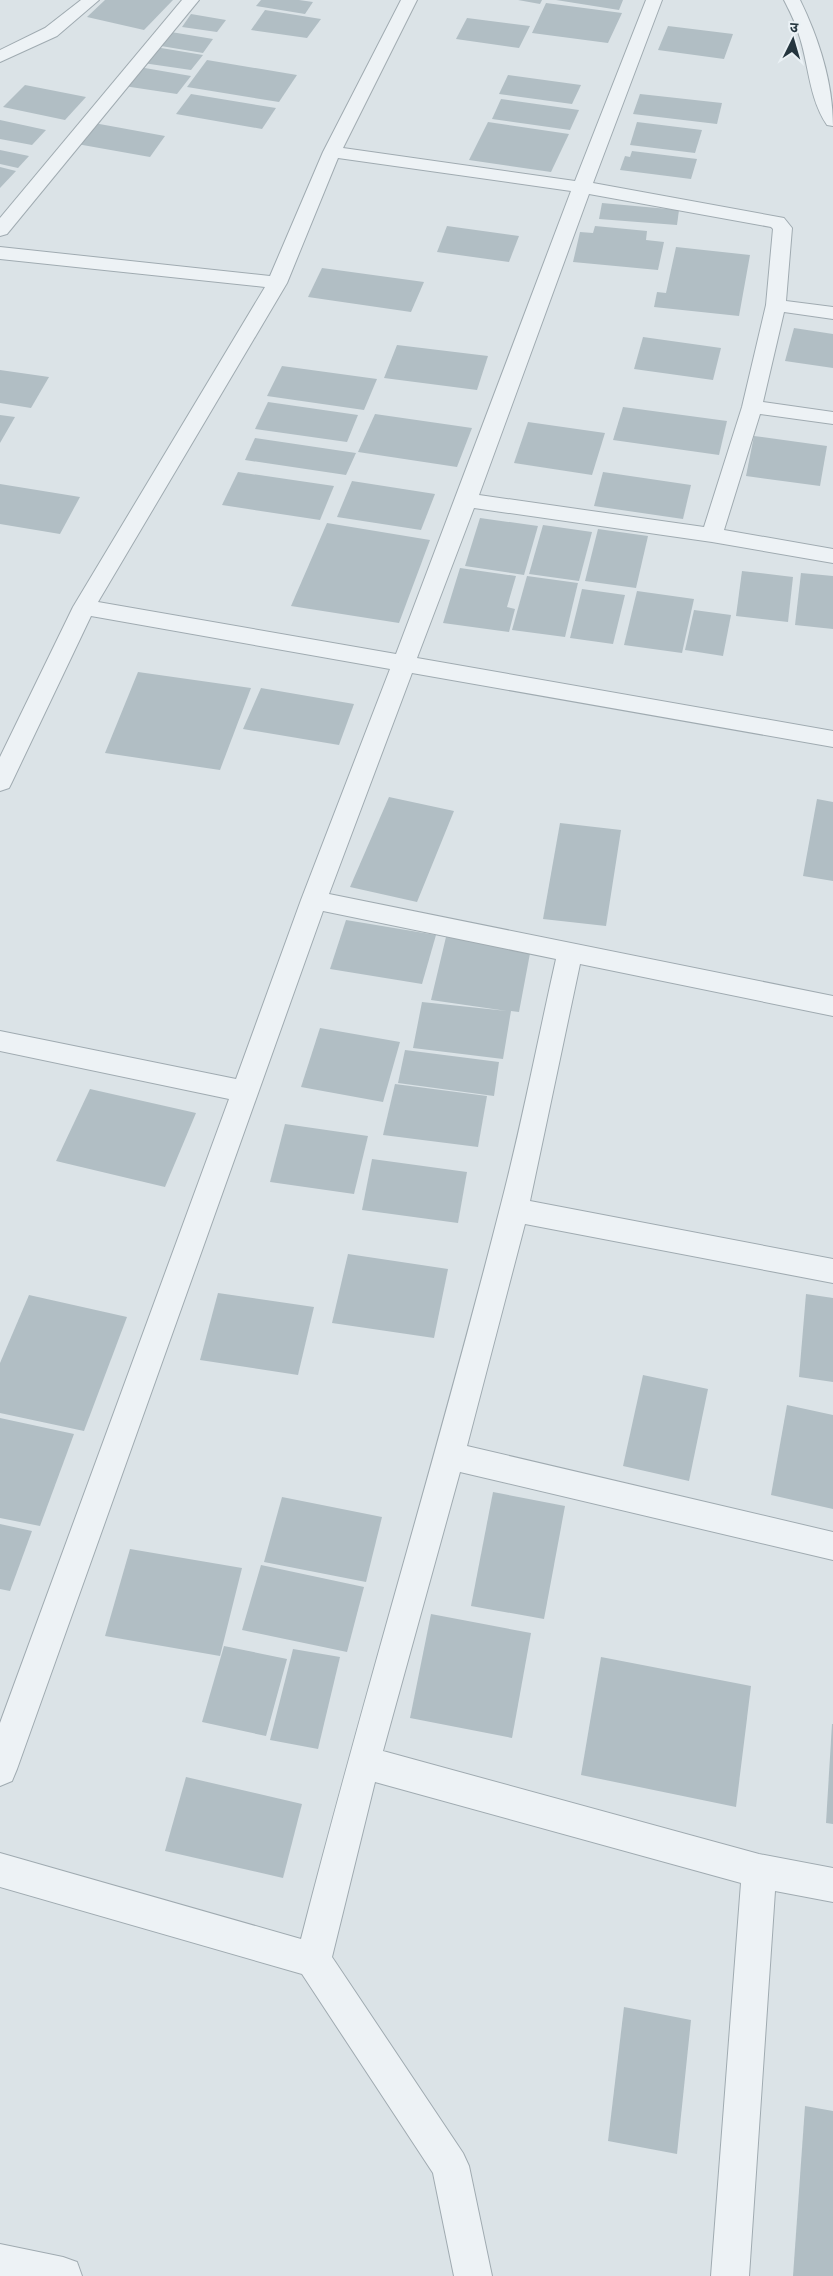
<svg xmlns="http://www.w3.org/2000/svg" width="833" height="2276" viewBox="0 0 833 2276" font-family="'Work Sans','Noto Sans Devanagari',sans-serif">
<rect width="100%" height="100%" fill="#dbe3e7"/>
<g fill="#b1bec4">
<path d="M 105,0 L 173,0 L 144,30 L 87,17 Z"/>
<path d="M 261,0 L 299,0 L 313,2 L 305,14 L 256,6 Z"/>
<path d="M 518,0 L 542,0 L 540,4 Z"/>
<path d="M 556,0 L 623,0 L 619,10 Z"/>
<path d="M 546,3 L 622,13 L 608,43 L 532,33 Z"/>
<path d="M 265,10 L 321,19 L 307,38 L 251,30 Z"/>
<path d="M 191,14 L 226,20 L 217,32 L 182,27 Z"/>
<path d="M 467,18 L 530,26 L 519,48 L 456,39 Z"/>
<path d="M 668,26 L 733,34 L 724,59 L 658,50 Z"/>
<path d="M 171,32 L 213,39 L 203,53 L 161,46 Z"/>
<path d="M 155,47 L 203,55 L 191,70 L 143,63 Z"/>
<path d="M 207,60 L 297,75 L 279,102 L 187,87 Z"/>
<path d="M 139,67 L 191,76 L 177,94 L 124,86 Z"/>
<path d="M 508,75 L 581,85 L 572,104 L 499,94 Z"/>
<path d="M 25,85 L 86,97 L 65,120 L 3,107 Z"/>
<path d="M 191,94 L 276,108 L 262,129 L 176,114 Z"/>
<path d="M 640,94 L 722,103 L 717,124 L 633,114 Z"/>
<path d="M 501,99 L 579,110 L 570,130 L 492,119 Z"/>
<path d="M 0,120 L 46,130 L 32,145 L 0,139 Z"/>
<path d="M 488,122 L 569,134 L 551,172 L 469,160 Z"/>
<path d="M 637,122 L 702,130 L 695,153 L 630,145 Z"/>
<path d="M 94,123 L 165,136 L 150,157 L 77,144 Z"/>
<path d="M 0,150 L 29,156 L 18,168 L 0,164 Z"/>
<path d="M 632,151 L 697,159 L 691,179 L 620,170 L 625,156 L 630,157 Z"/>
<path d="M 0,167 L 16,171 L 0,188 Z"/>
<path d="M 602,203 L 679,210 L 677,225 L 599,219 Z"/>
<path d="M 447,226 L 519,236 L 509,262 L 437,252 Z"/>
<path d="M 595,226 L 647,231 L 646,240 L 664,242 L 658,270 L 573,262 L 580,232 L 593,233 Z"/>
<path d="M 676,247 L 750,255 L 739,316 L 654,307 L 657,292 L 666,293 Z"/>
<path d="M 322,268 L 424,282 L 411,312 L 308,297 Z"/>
<path d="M 794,328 L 833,334 L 833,368 L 785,361 Z"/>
<path d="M 643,337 L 721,348 L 713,380 L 634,369 Z"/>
<path d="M 397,345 L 488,356 L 477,390 L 384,378 Z"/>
<path d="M 282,366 L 377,379 L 364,410 L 267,396 Z"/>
<path d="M 0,370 L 49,377 L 31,408 L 0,403 Z"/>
<path d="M 268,402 L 358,415 L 347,442 L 255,429 Z"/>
<path d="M 623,407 L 727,421 L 719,455 L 613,440 Z"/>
<path d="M 375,414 L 472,428 L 457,467 L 358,452 Z"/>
<path d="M 0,415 L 15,417 L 0,443 Z"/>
<path d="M 528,422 L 605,433 L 592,475 L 514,463 Z"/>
<path d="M 754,436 L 827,446 L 820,486 L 746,476 Z"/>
<path d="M 255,438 L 356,453 L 346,475 L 245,460 Z"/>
<path d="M 238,472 L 334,486 L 320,520 L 222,505 Z"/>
<path d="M 603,472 L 691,485 L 683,519 L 594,506 Z"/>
<path d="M 352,481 L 435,494 L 421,530 L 337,517 Z"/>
<path d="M 0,484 L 80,497 L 60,534 L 0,524 Z"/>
<path d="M 480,518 L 538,526 L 524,575 L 465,566 Z"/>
<path d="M 327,523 L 430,540 L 399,623 L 291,606 Z"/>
<path d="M 543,525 L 592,532 L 579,581 L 529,574 Z"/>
<path d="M 598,529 L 648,536 L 636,588 L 585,581 Z"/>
<path d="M 460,568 L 516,576 L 507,607 L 515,609 L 509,632 L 443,623 Z"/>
<path d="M 742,571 L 793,577 L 788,622 L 736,616 Z"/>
<path d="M 801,573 L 833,576 L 833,629 L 795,625 Z"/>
<path d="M 527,576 L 578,583 L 565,637 L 512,630 Z"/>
<path d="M 582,589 L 625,595 L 613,644 L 570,638 Z"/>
<path d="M 637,591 L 694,599 L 682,653 L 624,645 Z"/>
<path d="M 694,610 L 731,615 L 723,656 L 685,650 Z"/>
<path d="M 138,672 L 251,688 L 220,770 L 105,753 Z"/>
<path d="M 261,688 L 354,704 L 339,745 L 243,729 Z"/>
<path d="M 389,797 L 454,811 L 417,902 L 350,887 Z"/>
<path d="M 817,799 L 833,802 L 833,881 L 803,876 Z"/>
<path d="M 560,823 L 621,830 L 606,926 L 543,919 Z"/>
<path d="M 346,920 L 436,935 L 422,984 L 330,969 Z"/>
<path d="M 446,937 L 531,948 L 519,1012 L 511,1011 L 503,1059 L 413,1048 L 422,1002 L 507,1011 L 431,1000 Z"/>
<path d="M 320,1028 L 400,1042 L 383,1102 L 301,1087 Z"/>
<path d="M 405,1050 L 499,1062 L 494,1096 L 398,1083 Z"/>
<path d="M 395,1084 L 487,1096 L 478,1147 L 383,1135 Z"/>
<path d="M 90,1089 L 196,1113 L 165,1187 L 56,1161 Z"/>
<path d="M 285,1124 L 368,1136 L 354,1194 L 270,1182 Z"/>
<path d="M 372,1159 L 467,1172 L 458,1223 L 362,1210 Z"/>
<path d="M 348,1254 L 448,1269 L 434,1338 L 332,1323 Z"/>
<path d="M 218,1293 L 314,1307 L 298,1375 L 200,1360 Z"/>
<path d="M 806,1294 L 833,1298 L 833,1382 L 799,1377 Z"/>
<path d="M 29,1295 L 127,1317 L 84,1431 L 0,1413 L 0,1363 Z"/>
<path d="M 643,1375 L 708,1389 L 689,1481 L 623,1466 Z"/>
<path d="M 787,1405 L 833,1415 L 833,1509 L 771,1495 Z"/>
<path d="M 0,1418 L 74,1434 L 40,1526 L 0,1518 Z"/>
<path d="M 493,1492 L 565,1506 L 544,1619 L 471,1606 Z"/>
<path d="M 282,1497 L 382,1517 L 366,1582 L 264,1562 Z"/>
<path d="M 0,1524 L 32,1531 L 10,1591 L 0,1589 Z"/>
<path d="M 130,1549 L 242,1568 L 220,1656 L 105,1636 Z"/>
<path d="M 261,1565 L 364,1587 L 347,1652 L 242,1630 Z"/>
<path d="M 431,1614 L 531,1633 L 512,1738 L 410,1718 Z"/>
<path d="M 224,1646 L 287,1659 L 266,1736 L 202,1722 Z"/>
<path d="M 293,1649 L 340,1657 L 318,1749 L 270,1740 Z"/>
<path d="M 601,1657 L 751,1686 L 736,1807 L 581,1775 Z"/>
<path d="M 832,1724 L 833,1724 L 833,1824 L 826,1823 Z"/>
<path d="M 186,1777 L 302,1804 L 283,1878 L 165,1851 Z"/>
<path d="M 624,2007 L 691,2020 L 677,2154 L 608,2141 Z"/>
<path d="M 805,2106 L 833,2111 L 833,2276 L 793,2276 Z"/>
</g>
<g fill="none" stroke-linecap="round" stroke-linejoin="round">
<g stroke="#a0abb1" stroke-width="2">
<g id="minor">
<path d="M 81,0 L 99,0 L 57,36 L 0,62 L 0,50 L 45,28 Z"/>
<path d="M 182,0 L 199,0 L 7,234 L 0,236 L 0,218 Z"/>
<path d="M 401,0 L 417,0 L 343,148 L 575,181 L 646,0 L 662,0 L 593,183 L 784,218 L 792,228 L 786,301 L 833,307 L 833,319 L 784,312 L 763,402 L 833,412 L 833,424 L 760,414 L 724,530 L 833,549 L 833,563 L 712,542 L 474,508 L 417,658 L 833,731 L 833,747 L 412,673 L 329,894 L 833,996 L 833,1016 L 580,964 L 530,1201 L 833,1259 L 833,1283 L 525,1224 L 467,1446 L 833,1532 L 833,1560 L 460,1472 L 383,1751 L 759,1854 L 833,1868 L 833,1902 L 775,1891 L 749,2276 L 711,2276 L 741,1883 L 375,1782 L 332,1957 L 463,2153 L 469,2166 L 492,2276 L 454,2276 L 433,2173 L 302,1974 L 0,1887 L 0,1853 L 301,1939 C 363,1696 437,1456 499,1212 C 521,1129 537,1043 556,959 L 323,911 L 17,1769 L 12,1781 L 0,1786 L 0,1723 L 229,1099 L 0,1051 L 0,1031 L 236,1079 L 301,900 L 390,669 L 91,616 L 12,782 L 9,788 L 0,791 L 0,757 L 73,607 L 265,287 L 0,259 L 0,247 L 270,276 L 323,152 ZM 338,158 L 571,191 L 396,654 L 98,602 L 287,283 ZM 589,194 L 771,227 L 773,229 L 766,305 L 742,407 L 704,527 L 479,495 Z"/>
<path d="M 784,0 L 800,0 C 819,39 833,83 833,126 L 827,125 C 808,97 809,62 798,32 C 795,21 789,10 784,0 Z"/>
<path d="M 0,2244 L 63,2257 L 77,2262 L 82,2276 L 0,2276 Z"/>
</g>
</g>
<use href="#minor" fill="#edf2f5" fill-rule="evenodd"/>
</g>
<g transform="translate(793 40) rotate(5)" stroke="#eaf1f5" stroke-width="4" paint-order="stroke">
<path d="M0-4L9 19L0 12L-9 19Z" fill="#24353e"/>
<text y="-8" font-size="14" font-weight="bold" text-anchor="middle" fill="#24353e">उ</text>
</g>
</svg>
